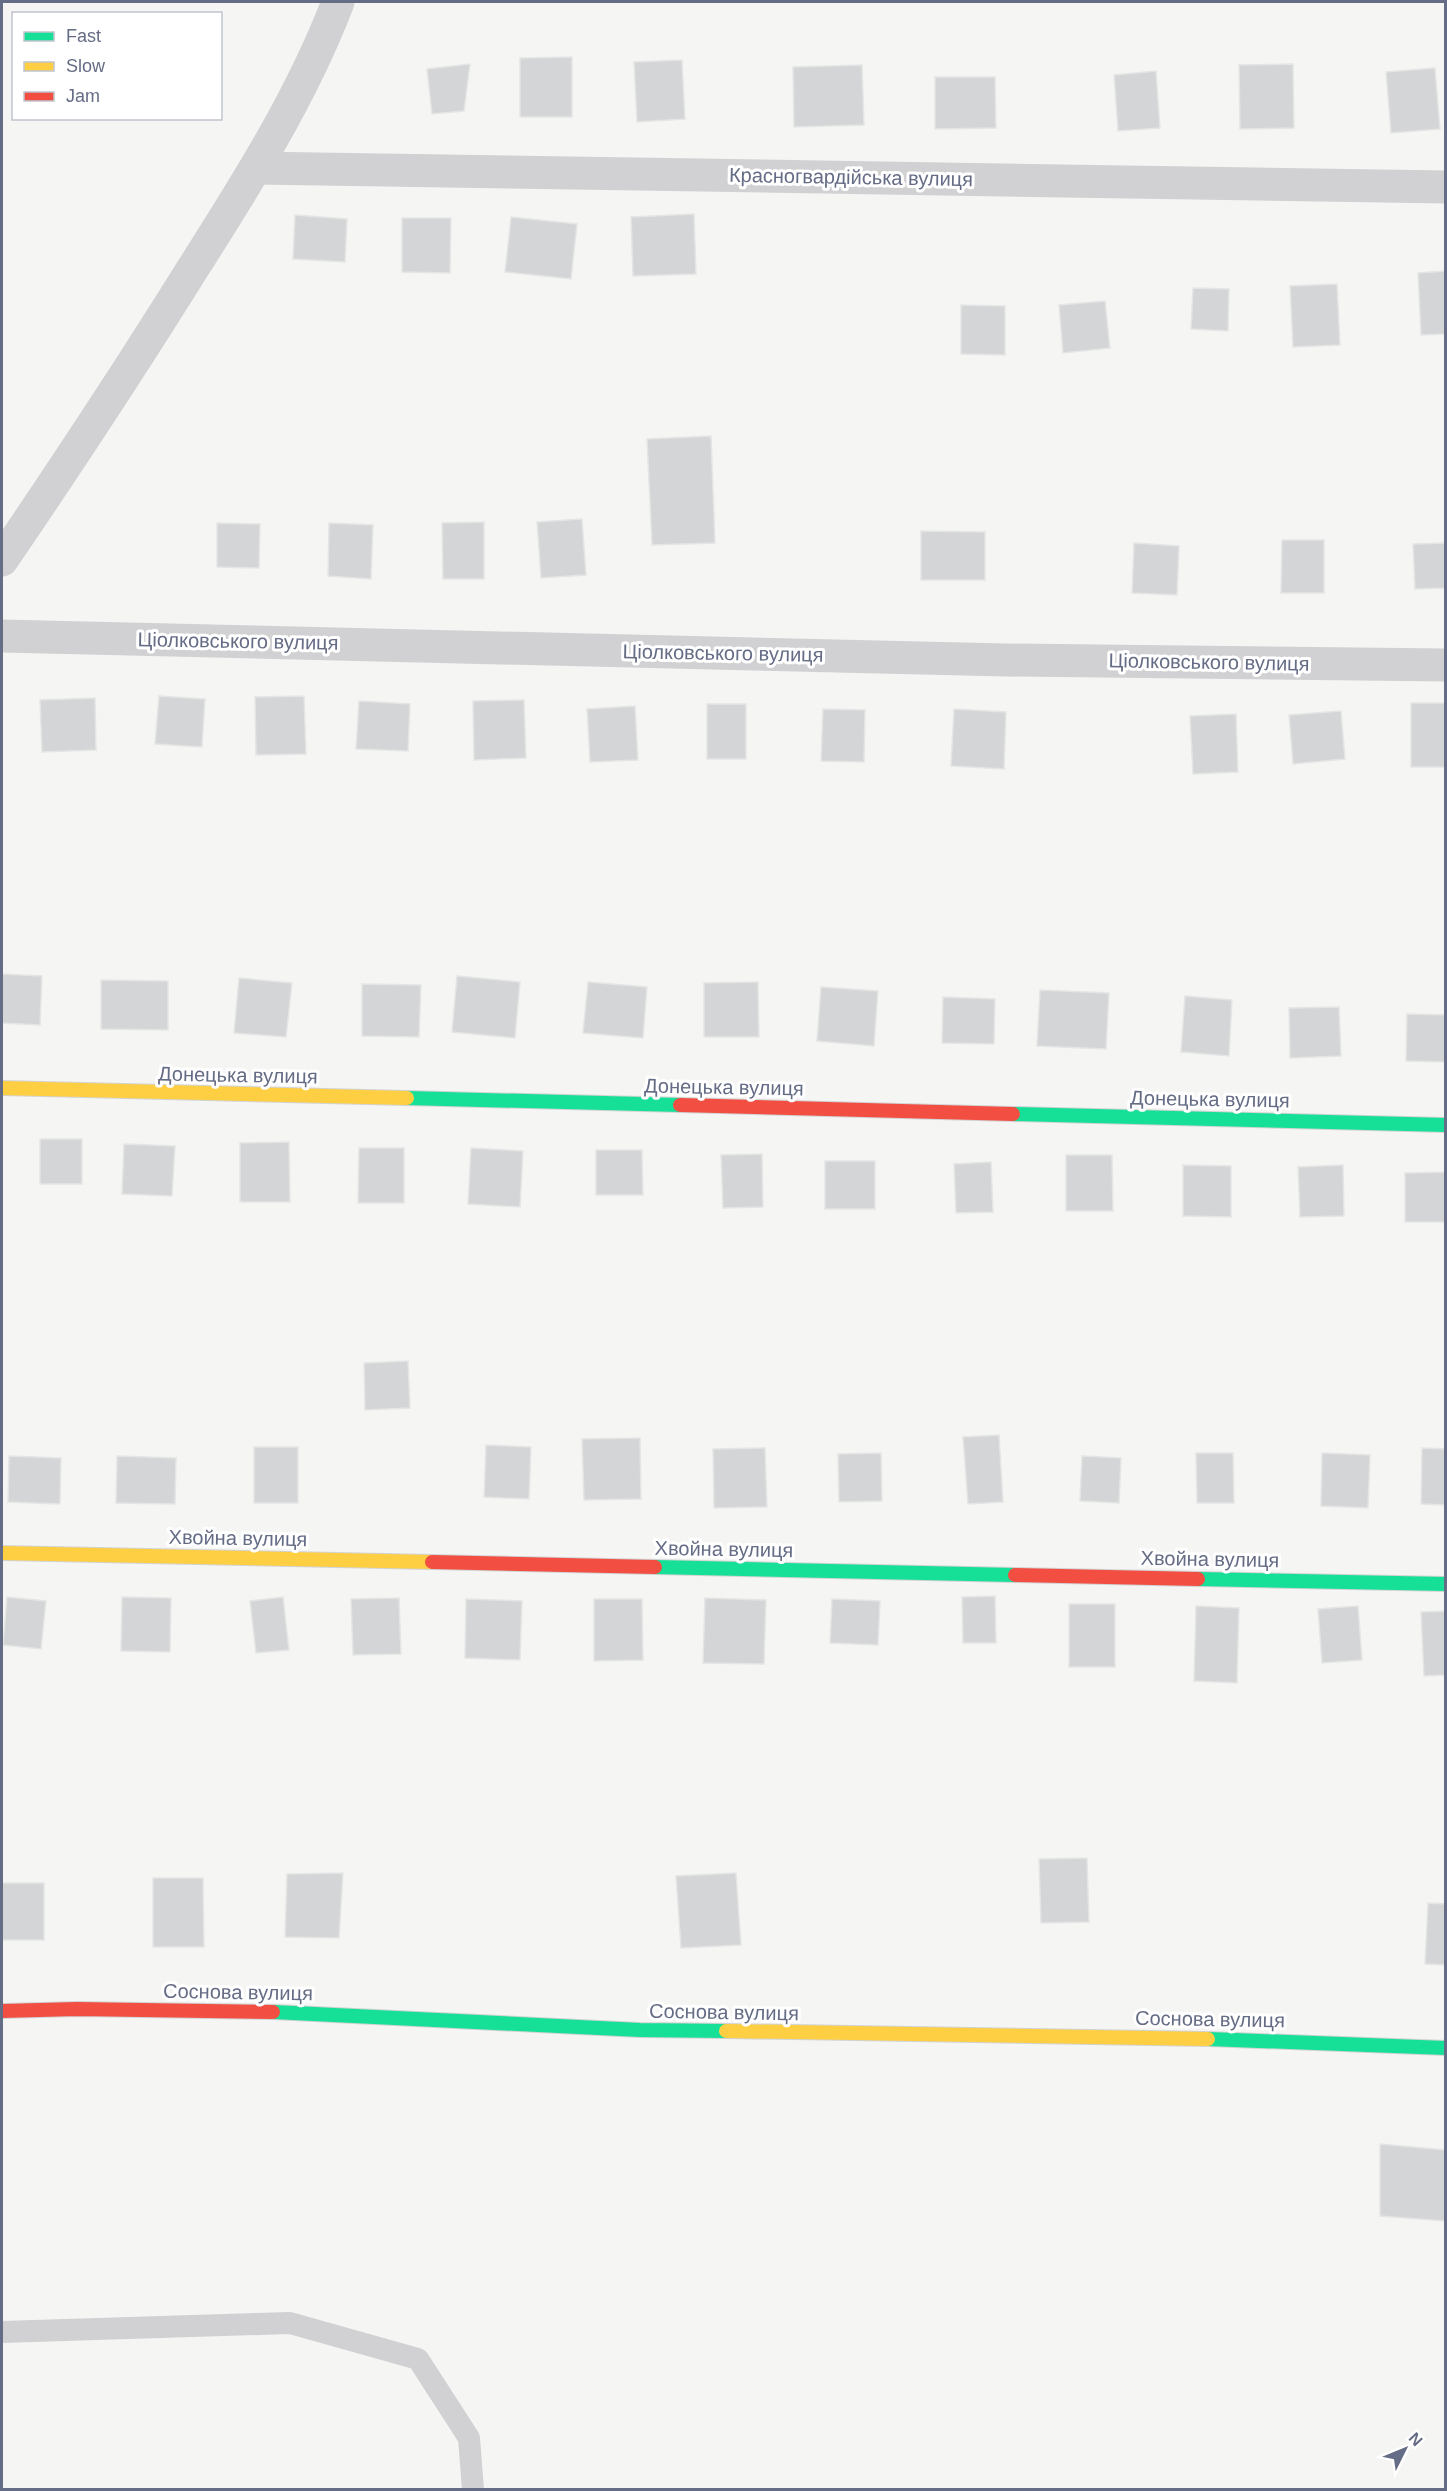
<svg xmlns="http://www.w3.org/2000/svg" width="1447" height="2491" viewBox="0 0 1447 2491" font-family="Helvetica,sans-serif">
<rect width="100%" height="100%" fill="#f5f6f4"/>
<g fill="#d4d5d6" stroke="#e4e5e4" stroke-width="1.5">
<path d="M 572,57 L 572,117 L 520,117 L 520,58 Z"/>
<path d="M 682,60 L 685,119 L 637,122 L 634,62 Z"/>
<path d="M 470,64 L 464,111 L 432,114 L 427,69 Z"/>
<path d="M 1293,64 L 1294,128 L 1240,129 L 1239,65 Z"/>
<path d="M 862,65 L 864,125 L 794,127 L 793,67 Z"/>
<path d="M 1435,68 L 1440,129 L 1391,133 L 1386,72 Z"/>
<path d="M 1156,71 L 1160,128 L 1118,131 L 1114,75 Z"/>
<path d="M 935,77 L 995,77 L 996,128 L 935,129 Z"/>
<path d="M 694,214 L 696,274 L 633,276 L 631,217 Z"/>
<path d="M 295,215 L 347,219 L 345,262 L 293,259 Z"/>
<path d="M 511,217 L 577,224 L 571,279 L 505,272 Z"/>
<path d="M 402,218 L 451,218 L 450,273 L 402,272 Z"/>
<path d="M 1446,271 L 1446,334 L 1421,335 L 1418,273 Z"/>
<path d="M 1337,284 L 1340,345 L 1293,347 L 1290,286 Z"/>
<path d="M 1193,288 L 1229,289 L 1228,331 L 1191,329 Z"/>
<path d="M 1105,301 L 1110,348 L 1063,353 L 1059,305 Z"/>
<path d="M 961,305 L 1005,306 L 1005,355 L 961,354 Z"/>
<path d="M 711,436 L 715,543 L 652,545 L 647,439 Z"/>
<path d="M 582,519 L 586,575 L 541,578 L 537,522 Z"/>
<path d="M 484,522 L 484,579 L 443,579 L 442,523 Z"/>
<path d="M 217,523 L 260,524 L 259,568 L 217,567 Z"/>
<path d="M 329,523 L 373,525 L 371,579 L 328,576 Z"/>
<path d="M 921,531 L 985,532 L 985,580 L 921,580 Z"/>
<path d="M 1282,540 L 1324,540 L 1324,593 L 1281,593 Z"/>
<path d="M 1134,543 L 1179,546 L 1177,595 L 1132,593 Z"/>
<path d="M 1446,543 L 1446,588 L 1415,589 L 1413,544 Z"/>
<path d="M 159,696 L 205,699 L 202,747 L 155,744 Z"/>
<path d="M 304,696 L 306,754 L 256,755 L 255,697 Z"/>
<path d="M 95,698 L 96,750 L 42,752 L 40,700 Z"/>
<path d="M 524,700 L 526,758 L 474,760 L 473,701 Z"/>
<path d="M 359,701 L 410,704 L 408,751 L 356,749 Z"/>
<rect x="1411" y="703" width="35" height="64"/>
<rect x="707" y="704" width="39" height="55"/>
<path d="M 635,706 L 638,760 L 590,762 L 587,709 Z"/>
<path d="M 823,709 L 865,710 L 864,762 L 821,761 Z"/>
<path d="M 954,709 L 1006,712 L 1004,769 L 951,766 Z"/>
<path d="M 1341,711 L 1345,759 L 1293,764 L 1289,715 Z"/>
<path d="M 1236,714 L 1238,772 L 1193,774 L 1190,716 Z"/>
<path d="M 2,974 L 42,976 L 40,1025 L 2,1023 Z"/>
<path d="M 457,976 L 520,982 L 515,1038 L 452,1032 Z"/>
<path d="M 239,978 L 292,983 L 286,1037 L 234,1033 Z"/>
<path d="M 101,980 L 168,981 L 168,1030 L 101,1029 Z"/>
<path d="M 588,982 L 647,987 L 643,1038 L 583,1033 Z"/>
<path d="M 758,982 L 759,1037 L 704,1037 L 704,983 Z"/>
<path d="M 362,984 L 421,985 L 419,1037 L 362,1036 Z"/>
<path d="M 821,987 L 878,991 L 874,1046 L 817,1041 Z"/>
<path d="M 1040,990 L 1109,993 L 1106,1049 L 1037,1046 Z"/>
<path d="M 1185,996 L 1232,1000 L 1229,1056 L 1181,1052 Z"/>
<path d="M 943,997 L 995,999 L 994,1044 L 942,1043 Z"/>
<path d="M 1339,1007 L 1341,1056 L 1290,1058 L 1289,1008 Z"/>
<path d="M 1407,1014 L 1446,1015 L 1446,1062 L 1406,1061 Z"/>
<rect x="40" y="1139" width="42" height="45"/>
<path d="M 289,1142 L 290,1202 L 240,1202 L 240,1143 Z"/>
<path d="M 124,1144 L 175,1146 L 172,1196 L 122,1194 Z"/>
<path d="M 359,1148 L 404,1148 L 404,1203 L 358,1203 Z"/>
<path d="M 471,1148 L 523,1151 L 520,1207 L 468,1204 Z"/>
<path d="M 596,1150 L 642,1150 L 643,1195 L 596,1195 Z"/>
<path d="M 762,1154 L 763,1207 L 723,1208 L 721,1155 Z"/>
<path d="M 1066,1155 L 1112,1155 L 1113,1211 L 1066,1211 Z"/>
<rect x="825" y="1161" width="50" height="48"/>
<path d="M 991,1162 L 993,1212 L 956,1213 L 954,1164 Z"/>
<path d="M 1183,1165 L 1231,1166 L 1231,1217 L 1183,1216 Z"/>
<path d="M 1343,1165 L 1344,1216 L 1300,1217 L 1298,1167 Z"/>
<path d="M 1446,1172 L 1446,1222 L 1405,1222 L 1405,1173 Z"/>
<path d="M 408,1361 L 410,1408 L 365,1410 L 364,1363 Z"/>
<path d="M 999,1435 L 1003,1502 L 968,1504 L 963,1437 Z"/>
<path d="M 640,1438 L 641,1499 L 584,1500 L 582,1439 Z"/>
<path d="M 486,1445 L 531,1447 L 529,1499 L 484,1497 Z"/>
<rect x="254" y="1447" width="44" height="56"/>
<path d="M 765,1448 L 767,1507 L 714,1508 L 713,1449 Z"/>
<path d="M 1422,1448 L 1446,1449 L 1446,1505 L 1421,1504 Z"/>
<path d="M 881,1453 L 882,1501 L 839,1502 L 838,1454 Z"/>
<path d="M 1196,1453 L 1233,1453 L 1234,1503 L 1197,1503 Z"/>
<path d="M 1322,1453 L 1370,1455 L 1368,1508 L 1321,1506 Z"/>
<path d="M 9,1456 L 61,1458 L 60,1504 L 8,1502 Z"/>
<path d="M 117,1456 L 176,1458 L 175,1504 L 116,1503 Z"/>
<path d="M 1082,1456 L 1121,1458 L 1119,1503 L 1080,1501 Z"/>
<path d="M 995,1596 L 996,1643 L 963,1643 L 962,1597 Z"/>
<path d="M 7,1597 L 46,1601 L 41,1649 L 3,1645 Z"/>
<path d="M 122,1597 L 171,1598 L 170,1652 L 121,1651 Z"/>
<path d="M 283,1597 L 289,1650 L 256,1653 L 250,1601 Z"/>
<path d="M 399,1598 L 401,1654 L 353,1655 L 351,1599 Z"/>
<path d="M 705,1598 L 766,1600 L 764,1664 L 703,1663 Z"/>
<path d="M 466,1599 L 522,1601 L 520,1660 L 465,1658 Z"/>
<path d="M 594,1599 L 642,1599 L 643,1660 L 594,1661 Z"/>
<path d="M 832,1599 L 880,1601 L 878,1645 L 830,1643 Z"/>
<rect x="1069" y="1604" width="46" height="63"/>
<path d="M 1196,1606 L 1239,1608 L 1237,1683 L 1194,1681 Z"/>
<path d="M 1358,1606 L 1362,1660 L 1322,1663 L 1318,1609 Z"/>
<path d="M 1446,1611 L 1446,1675 L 1424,1676 L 1421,1612 Z"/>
<path d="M 1087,1858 L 1089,1922 L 1041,1923 L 1039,1859 Z"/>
<path d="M 343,1873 L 339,1938 L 285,1937 L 287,1874 Z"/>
<path d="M 736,1873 L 741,1945 L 681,1948 L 676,1876 Z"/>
<path d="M 153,1878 L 203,1878 L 204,1947 L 153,1947 Z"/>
<rect x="2" y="1883" width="42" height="57"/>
<path d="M 1428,1903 L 1446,1904 L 1446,1965 L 1425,1964 Z"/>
<path d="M 1380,2144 L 1446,2150 L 1445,2221 L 1380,2216 Z"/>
</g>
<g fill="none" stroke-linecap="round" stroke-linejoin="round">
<g stroke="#d2d3d4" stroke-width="16">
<g id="fast">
<path d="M 407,1098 L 680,1105"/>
<path d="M 1013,1114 L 1446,1125"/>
<path d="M 655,1567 L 1015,1575"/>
<path d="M 1198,1579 L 1446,1584"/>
<path d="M 273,2012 L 640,2030 L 726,2031"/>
<path d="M 1208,2039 L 1446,2048"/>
</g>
</g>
<g stroke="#d2d3d4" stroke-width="16">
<g id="slow">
<path d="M 2,1088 L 407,1098"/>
<path d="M 2,1553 L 432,1562"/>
<path d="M 726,2031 L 1208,2039"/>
</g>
</g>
<g stroke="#d2d3d4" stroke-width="16">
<g id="jam">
<path d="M 680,1105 L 1013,1114"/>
<path d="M 432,1562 L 655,1567"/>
<path d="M 1015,1575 L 1198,1579"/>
<path d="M 2,2011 L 77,2009 L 273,2012"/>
</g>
</g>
<path stroke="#d1d1d3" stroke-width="22" d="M 2,2332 L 290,2323 L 418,2359 L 469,2438 L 473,2490"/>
<g stroke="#d1d1d3" stroke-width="33">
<path d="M 256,168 L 1446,187"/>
<path d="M 2,560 C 66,466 128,372 188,276 C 244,188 301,99 338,2"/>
<path d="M 2,636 L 1006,660 L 1446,665"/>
</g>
<use href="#fast" stroke="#16e098" stroke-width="14"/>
<use href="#slow" stroke="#ffcf43" stroke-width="14"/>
<use href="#jam" stroke="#f24e42" stroke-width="14"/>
</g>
<g text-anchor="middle" stroke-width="6" stroke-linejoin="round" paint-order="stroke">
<g font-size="20" fill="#656c85" stroke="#fff">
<text transform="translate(851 177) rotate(1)" y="7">Красногвардійська вулиця</text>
<text transform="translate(238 641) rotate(1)" y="7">Ціолковського вулиця</text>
<text transform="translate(723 653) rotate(1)" y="7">Ціолковського вулиця</text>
<text transform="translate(1209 662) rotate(1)" y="7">Ціолковського вулиця</text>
<text transform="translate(238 1075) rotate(1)" y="7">Донецька вулиця</text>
<text transform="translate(724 1087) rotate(1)" y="7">Донецька вулиця</text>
<text transform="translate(1210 1099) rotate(1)" y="7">Донецька вулиця</text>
<text transform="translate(238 1538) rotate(1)" y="7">Хвойна вулиця</text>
<text transform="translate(724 1549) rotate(1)" y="7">Хвойна вулиця</text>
<text transform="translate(1210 1559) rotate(1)" y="7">Хвойна вулиця</text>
<text transform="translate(238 1992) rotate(1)" y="7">Соснова вулиця</text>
<text transform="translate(724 2012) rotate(1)" y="7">Соснова вулиця</text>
<text transform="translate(1210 2019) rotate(1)" y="7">Соснова вулиця</text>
</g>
</g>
<rect width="1447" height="2491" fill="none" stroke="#656c85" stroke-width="6"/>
<rect x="12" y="12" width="210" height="108" fill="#ffffff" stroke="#c1c4ce" stroke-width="1.5"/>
<rect x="24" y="32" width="30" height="9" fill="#16e098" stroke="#c1c4ce" stroke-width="1.5"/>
<text x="66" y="42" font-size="18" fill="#656c85">Fast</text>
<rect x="24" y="62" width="30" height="9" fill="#ffcf43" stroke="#c1c4ce" stroke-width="1.5"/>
<text x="66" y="72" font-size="18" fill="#656c85">Slow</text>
<rect x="24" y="92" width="30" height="9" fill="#f24e42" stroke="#c1c4ce" stroke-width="1.5"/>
<text x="66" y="102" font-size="18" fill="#656c85">Jam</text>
<g transform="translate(1405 2449) rotate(47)" stroke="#ffffff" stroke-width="4.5" paint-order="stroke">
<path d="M0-4.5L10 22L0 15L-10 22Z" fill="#656c85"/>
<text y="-9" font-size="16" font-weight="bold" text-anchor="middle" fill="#656c85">N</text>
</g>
</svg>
